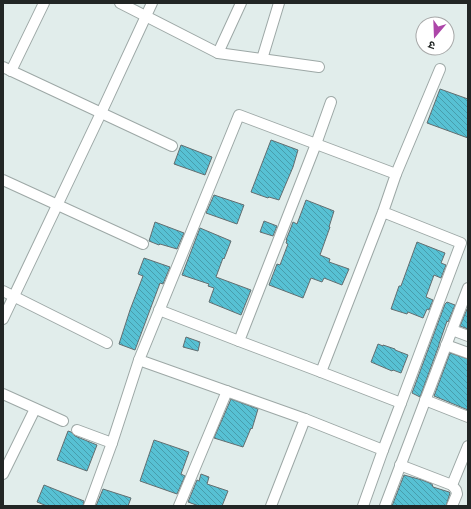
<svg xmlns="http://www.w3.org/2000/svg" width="471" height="509" viewBox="0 0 471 509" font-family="'Fira Sans Condensed','Noto Sans Devanagari',sans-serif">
<defs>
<pattern id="building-back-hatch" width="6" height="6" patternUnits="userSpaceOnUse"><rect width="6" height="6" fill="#57c1d4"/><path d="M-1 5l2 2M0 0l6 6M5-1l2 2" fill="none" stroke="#489dac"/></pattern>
</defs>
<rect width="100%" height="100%" fill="#e1edeb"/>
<g fill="url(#building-back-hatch)" stroke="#636e70">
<path d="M 440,89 L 468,99 L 468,138 L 427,123 Z"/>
<path d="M 271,140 L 298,150 L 293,167 L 279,200 L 269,197 L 268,198 L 251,192 Z"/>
<path d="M 181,145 L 212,157 L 205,175 L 174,164 Z"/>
<path d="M 214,195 L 244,205 L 237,224 L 206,213 Z"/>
<path d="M 306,200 L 334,211 L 329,227 L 330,227 L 320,255 L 330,259 L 329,262 L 349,269 L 342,285 L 324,278 L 322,282 L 311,278 L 303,298 L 269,285 L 277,264 L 280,265 L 288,244 L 286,243 L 287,240 L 286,240 L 290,230 L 293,222 L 297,224 Z"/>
<path d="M 264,221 L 277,226 L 273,236 L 260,232 Z"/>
<path d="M 155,222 L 184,233 L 177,249 L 160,244 L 159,245 L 149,241 Z"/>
<path d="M 200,228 L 231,241 L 224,259 L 223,258 L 216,277 L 251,290 L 241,315 L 209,302 L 214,288 L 208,286 L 209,284 L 182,275 Z"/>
<path d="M 417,242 L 445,253 L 441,263 L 446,265 L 441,278 L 434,275 L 426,297 L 433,300 L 429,310 L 427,309 L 423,318 L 408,312 L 407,314 L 391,309 L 399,286 L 401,286 Z"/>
<path d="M 144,258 L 170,267 L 163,284 L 160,283 L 135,350 L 119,344 L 130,310 L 143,276 L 138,274 Z"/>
<path d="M 447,302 L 455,305 L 448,322 L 447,321 L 439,344 L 439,345 L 420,397 L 412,393 L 445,304 Z"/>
<path d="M 467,309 L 468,309 L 468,329 L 460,326 Z"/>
<path d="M 186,337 L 200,342 L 198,351 L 183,347 Z"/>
<path d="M 378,344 L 383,346 L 383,345 L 395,349 L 395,350 L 408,355 L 401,373 L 393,370 L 392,371 L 371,362 Z"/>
<path d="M 450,353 L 468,359 L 468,410 L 434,396 Z"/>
<path d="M 231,399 L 258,409 L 252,429 L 251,428 L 243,447 L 214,438 Z"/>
<path d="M 68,431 L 71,432 L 75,436 L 97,445 L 87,471 L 57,460 Z"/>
<path d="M 154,440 L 189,452 L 181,474 L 185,476 L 177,494 L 140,481 Z"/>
<path d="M 201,474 L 209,477 L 207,484 L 228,491 L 222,506 L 199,506 L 188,502 L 197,480 L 199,481 Z"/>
<path d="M 404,475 L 422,480 L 432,484 L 433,487 L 449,492 L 450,493 L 446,506 L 392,506 Z"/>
<path d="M 44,485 L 84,501 L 83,506 L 47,506 L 37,502 Z"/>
<path d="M 103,489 L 131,498 L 128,506 L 96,506 Z"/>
</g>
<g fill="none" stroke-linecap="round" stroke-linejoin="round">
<g stroke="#9da8a6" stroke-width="12">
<g id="minor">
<path d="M 120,3 L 218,53 L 319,67"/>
<path d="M 218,53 L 241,3"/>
<path d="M 262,59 L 279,3"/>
<path d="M 3,67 L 172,146"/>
<path d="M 11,71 L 44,3"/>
<path d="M 396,174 L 440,69"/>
<path d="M 3,180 L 143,244"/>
<path d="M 3,291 L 107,343"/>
<path d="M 159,310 L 239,341"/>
<path d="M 3,319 L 101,113 L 152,3"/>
<path d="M 452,330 L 468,336"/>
<path d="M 446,345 L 468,353"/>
<path d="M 321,372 L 239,341 L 316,144 L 331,102"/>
<path d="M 3,394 L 63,421"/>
<path d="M 425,400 L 468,417"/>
<path d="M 305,419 L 383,450 L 363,506"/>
<path d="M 77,430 L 112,443"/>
<path d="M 383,450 L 401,403"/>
<path d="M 400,465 L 452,485"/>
<path d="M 3,474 L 35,409"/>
<path d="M 89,506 L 112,443 L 139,360"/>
<path d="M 179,506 L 227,391"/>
<path d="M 271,506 L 305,419 L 139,360 L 239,115 L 396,174 L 383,212 L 321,372 L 401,403 L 461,243 L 383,212"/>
<path d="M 385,506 L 468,288"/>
<path d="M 452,506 L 457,494 L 456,490 L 452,485 L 468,446"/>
</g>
</g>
<use href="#minor" stroke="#fff" stroke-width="10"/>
</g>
<rect width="471" height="509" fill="none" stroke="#222625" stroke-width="8"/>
<g transform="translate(435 36) rotate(199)"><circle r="19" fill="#ffffff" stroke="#a7a8a8"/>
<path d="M0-3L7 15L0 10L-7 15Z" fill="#ad46a9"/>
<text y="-6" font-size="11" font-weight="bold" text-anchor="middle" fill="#222625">उ</text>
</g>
</svg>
